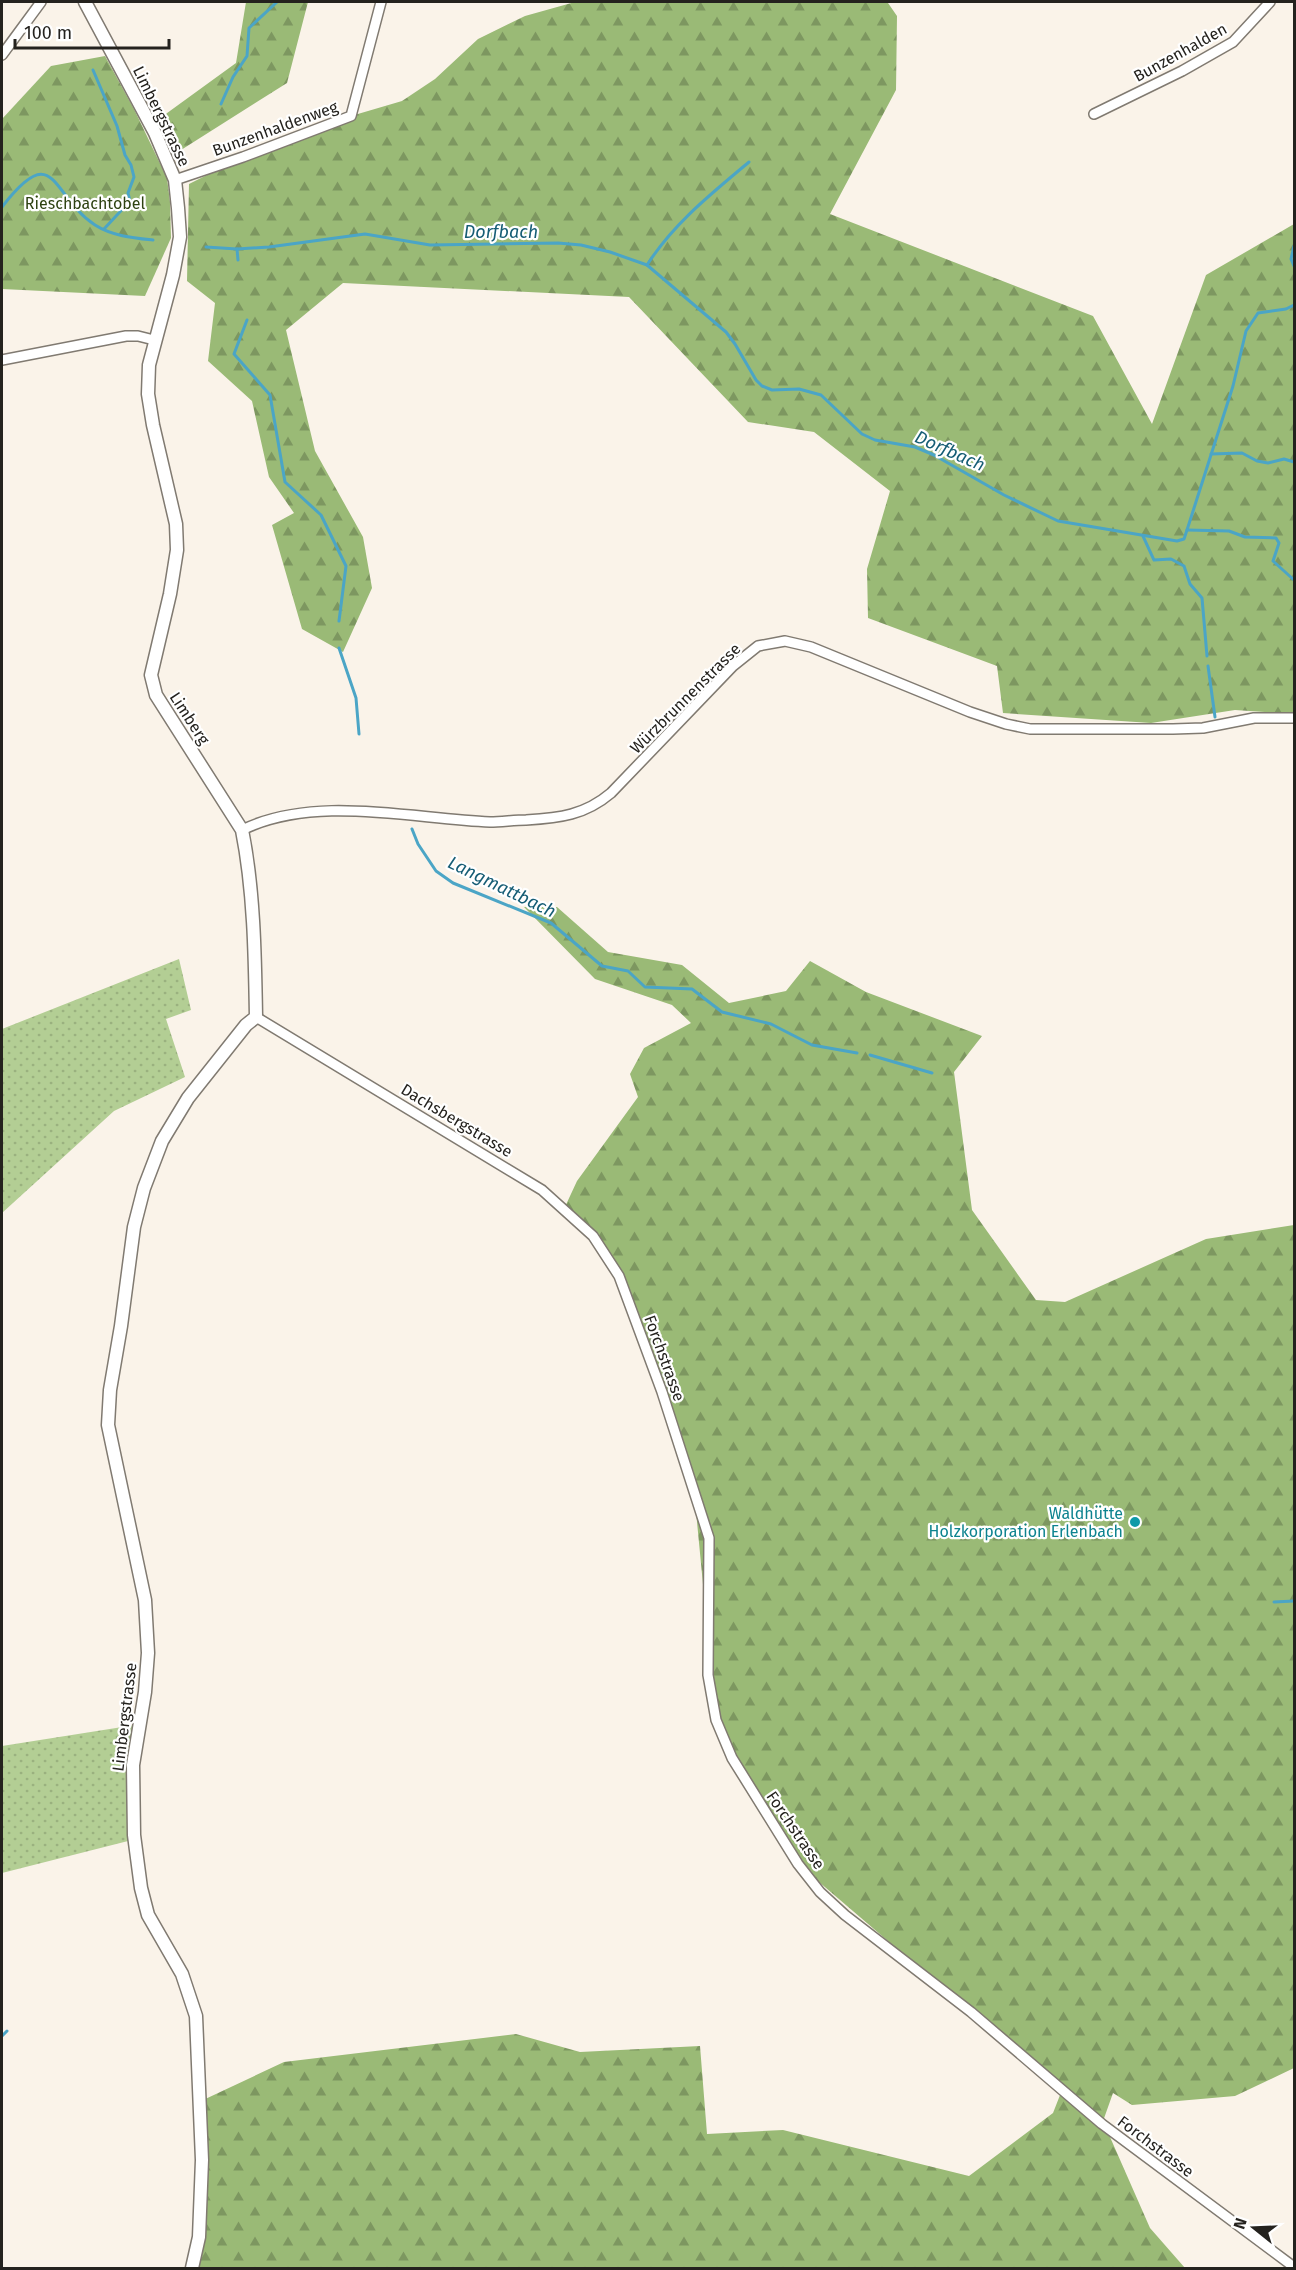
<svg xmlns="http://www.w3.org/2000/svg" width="1296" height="2270" viewBox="0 0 1296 2270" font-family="'Fira Sans',sans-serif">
<defs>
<pattern id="grass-dots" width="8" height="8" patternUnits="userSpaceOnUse" patternTransform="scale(1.5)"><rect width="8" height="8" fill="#b3ce94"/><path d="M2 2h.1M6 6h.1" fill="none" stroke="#9ab17f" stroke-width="1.8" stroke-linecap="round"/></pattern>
<pattern id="forest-firs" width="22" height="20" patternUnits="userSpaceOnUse" patternTransform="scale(1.5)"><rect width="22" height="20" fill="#9aba76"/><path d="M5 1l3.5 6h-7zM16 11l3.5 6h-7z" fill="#7d9760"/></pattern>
</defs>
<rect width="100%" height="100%" fill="#faf3e9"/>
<g fill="url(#grass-dots)">
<path d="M 179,959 L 191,1010 L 166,1019 L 185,1077 L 114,1111 L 2,1213 L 2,1029 Z"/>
<path d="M 135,1725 L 132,1840 L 2,1873 L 2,1746 Z"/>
</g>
<g fill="url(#forest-firs)">
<path d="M 246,2 L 308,2 L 287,83 L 181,150 L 163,116 L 236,63 Z"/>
<path d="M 575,2 L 889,2 L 888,3 L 897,16 L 896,90 L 830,214 L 1093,316 L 1152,424 L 1206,275 L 1294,224 L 1294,714 L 1235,710 L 1151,723 L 1003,713 L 997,666 L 868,618 L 867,569 L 890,491 L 814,432 L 748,422 L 629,297 L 343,283 L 286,330 L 315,451 L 363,537 L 372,588 L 343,652 L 302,629 L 272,525 L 294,513 L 269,477 L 252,401 L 208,361 L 215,303 L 187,281 L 189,184 L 243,157 L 351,116 L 402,101 L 435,79 L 478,39 L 525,16 Z"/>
<path d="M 105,56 L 134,109 L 167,178 L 170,202 L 171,238 L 145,296 L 2,289 L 2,119 L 51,66 Z"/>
<path d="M 524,907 L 557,907 L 608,952 L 682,965 L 729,1003 L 786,991 L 810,961 L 866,992 L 982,1036 L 954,1072 L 972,1210 L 1036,1300 L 1065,1302 L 1206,1239 L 1294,1225 L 1294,2068 L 1235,2096 L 1132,2105 L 1113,2093 L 1102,2124 L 1110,2137 L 1150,2228 L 1185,2268 L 195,2268 L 201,2101 L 284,2062 L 516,2034 L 580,2052 L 700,2046 L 707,2134 L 783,2130 L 969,2176 L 1053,2113 L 1062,2090 L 798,1864 L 732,1758 L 716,1720 L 695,1501 L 619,1276 L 564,1209 L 577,1181 L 638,1097 L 630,1074 L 644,1048 L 691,1023 L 672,1005 L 595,979 Z"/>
</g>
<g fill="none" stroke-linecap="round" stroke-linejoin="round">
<g stroke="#4ba5c6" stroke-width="3">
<path d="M 93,70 L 117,126 L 125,155 L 131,165 L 134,177 L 128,193 L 130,201 L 104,229"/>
<path d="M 221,104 L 233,77 L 247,56 L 249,28 L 277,2"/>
<path d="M 2,207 C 56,137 51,197 95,225 C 112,236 134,238 153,240"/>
<path d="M 1294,246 L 1291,259 L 1294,266"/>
<path d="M 206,247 L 237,249 L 269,247 L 365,234 L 430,245 L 558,243 L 581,245 L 610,252 L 647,265 L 726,332 L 735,344 L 756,380 L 762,386 L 772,390 L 799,389 L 821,395 L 862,434 L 875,440 L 915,447 L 934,455 L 1004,495 L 1058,521 L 1177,541 L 1184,539 L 1187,530 L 1233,386 L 1246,331 L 1258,313 L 1286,309 L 1294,305"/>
<path d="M 237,249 L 238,260"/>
<path d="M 647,265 C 674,223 711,194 749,162"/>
<path d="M 247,320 L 234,354 L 270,395 L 285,482 L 321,515 L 346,566 L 339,621"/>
<path d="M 1211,454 L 1242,453 L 1257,461 L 1268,463 L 1284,459 L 1294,462"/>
<path d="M 1187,530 L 1229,531 L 1245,537 L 1276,538 L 1279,543 L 1273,561 L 1294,580"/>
<path d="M 1143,536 L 1154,560 L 1171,559 L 1184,566 L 1190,584 L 1202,598 L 1207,656"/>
<path d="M 339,648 L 356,698 L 359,734"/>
<path d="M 1208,666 L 1215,717"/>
<path d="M 412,829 L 418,844 L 436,871 L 453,883 L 551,923 L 602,966 L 628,971 L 645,987 L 692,989 L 722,1012 L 771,1024 L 812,1045 L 857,1053"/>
<path d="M 870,1055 L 932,1073"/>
<path d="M 1274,1602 L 1294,1601"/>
<path d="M 2,2036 L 7,2031"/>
</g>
<g stroke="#807a71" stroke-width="12">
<g id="street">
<path d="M 2,55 L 41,2"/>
<path d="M 1094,114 L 1182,71 L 1233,42 L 1270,2"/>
<path d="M 175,180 L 243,157 L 351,116 L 381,2"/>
<path d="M 2,360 L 126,336 L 138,336 L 154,340"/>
<path d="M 242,830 C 316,794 412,819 490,822 C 502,822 514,820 526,820 C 560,818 585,815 611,793 L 733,666 L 758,646 L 785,641 L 811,647 L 970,712 L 1006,724 L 1030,729 L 1173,729 L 1203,728 L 1254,718 L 1294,718"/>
<path d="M 256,1017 L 542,1190 L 593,1236 L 619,1276 L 662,1392 L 709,1538 L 708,1675 L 716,1720 L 732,1758 L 798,1864 L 820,1892 L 845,1915 L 971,2012 L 1102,2124 L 1294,2267"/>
</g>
</g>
<g stroke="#807a71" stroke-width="15">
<path id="secondary" d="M 85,2 L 155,133 L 175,180 L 178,208 L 180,237 L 173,275 L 149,365 L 148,394 L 153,425 L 176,524 L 177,550 L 170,594 L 151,675 L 156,695 L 242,830 C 254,890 255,955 256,1017 L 246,1025 L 188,1098 L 162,1141 L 144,1188 L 134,1227 L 121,1326 L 110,1390 L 108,1425 L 145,1600 L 148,1653 L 145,1692 L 133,1765 L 134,1835 L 141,1888 L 148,1915 L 182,1974 L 196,2016 L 202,2160 L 199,2237 L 192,2268"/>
</g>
<use href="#street" stroke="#fff" stroke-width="9"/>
<use href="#secondary" stroke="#fff" stroke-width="12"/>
</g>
<circle fill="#0f9aa8" stroke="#fff" stroke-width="2" cx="1135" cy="1522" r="6"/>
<g text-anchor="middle" stroke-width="4.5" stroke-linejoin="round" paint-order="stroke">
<g font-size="16" fill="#24221e" stroke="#fff">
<text transform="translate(1180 52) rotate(-29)" y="6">Bunzenhalden</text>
<text transform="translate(162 116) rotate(64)" y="6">Limbergstrasse</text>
<text transform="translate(275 128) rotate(-20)" y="6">Bunzenhaldenweg</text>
<text transform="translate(685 698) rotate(-45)" y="6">Würzbrunnenstrasse</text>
<text transform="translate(190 718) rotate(57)" y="6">Limberg</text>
<text transform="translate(457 1120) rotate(31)" y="6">Dachsbergstrasse</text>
<text transform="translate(665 1358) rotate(70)" y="6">Forchstrasse</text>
<text transform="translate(124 1717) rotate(-83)" y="6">Limbergstrasse</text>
<text transform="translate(796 1830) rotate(56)" y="6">Forchstrasse</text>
<text transform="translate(1156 2146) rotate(37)" y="6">Forchstrasse</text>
</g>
<g font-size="16" fill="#2e4211" stroke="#fff">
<text x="85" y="209">Rieschbachtobel</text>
</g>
<g font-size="16" fill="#0d838f" stroke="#fff" text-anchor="end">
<text x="1123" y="1519">Waldhütte<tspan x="1123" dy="18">Holzkorporation Erlenbach</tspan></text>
</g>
<g font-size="18" font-style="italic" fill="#165d75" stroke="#fff">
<text x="501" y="238">Dorfbach</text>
<text transform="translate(950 451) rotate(24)" y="6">Dorfbach</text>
<text transform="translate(502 887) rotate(26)" y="6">Langmattbach</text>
</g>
</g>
<rect width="1296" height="2270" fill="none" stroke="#24221e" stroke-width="6"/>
<g transform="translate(1254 2228) rotate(288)" stroke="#ffffff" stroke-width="4.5" paint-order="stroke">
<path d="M0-4.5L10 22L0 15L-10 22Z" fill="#24221e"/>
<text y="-9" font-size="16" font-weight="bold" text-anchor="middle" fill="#24221e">N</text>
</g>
<path d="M15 39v9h154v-9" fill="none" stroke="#24221e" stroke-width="3"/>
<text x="24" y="39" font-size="18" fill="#24221e" stroke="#ffffff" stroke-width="4.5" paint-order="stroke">100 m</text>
</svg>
